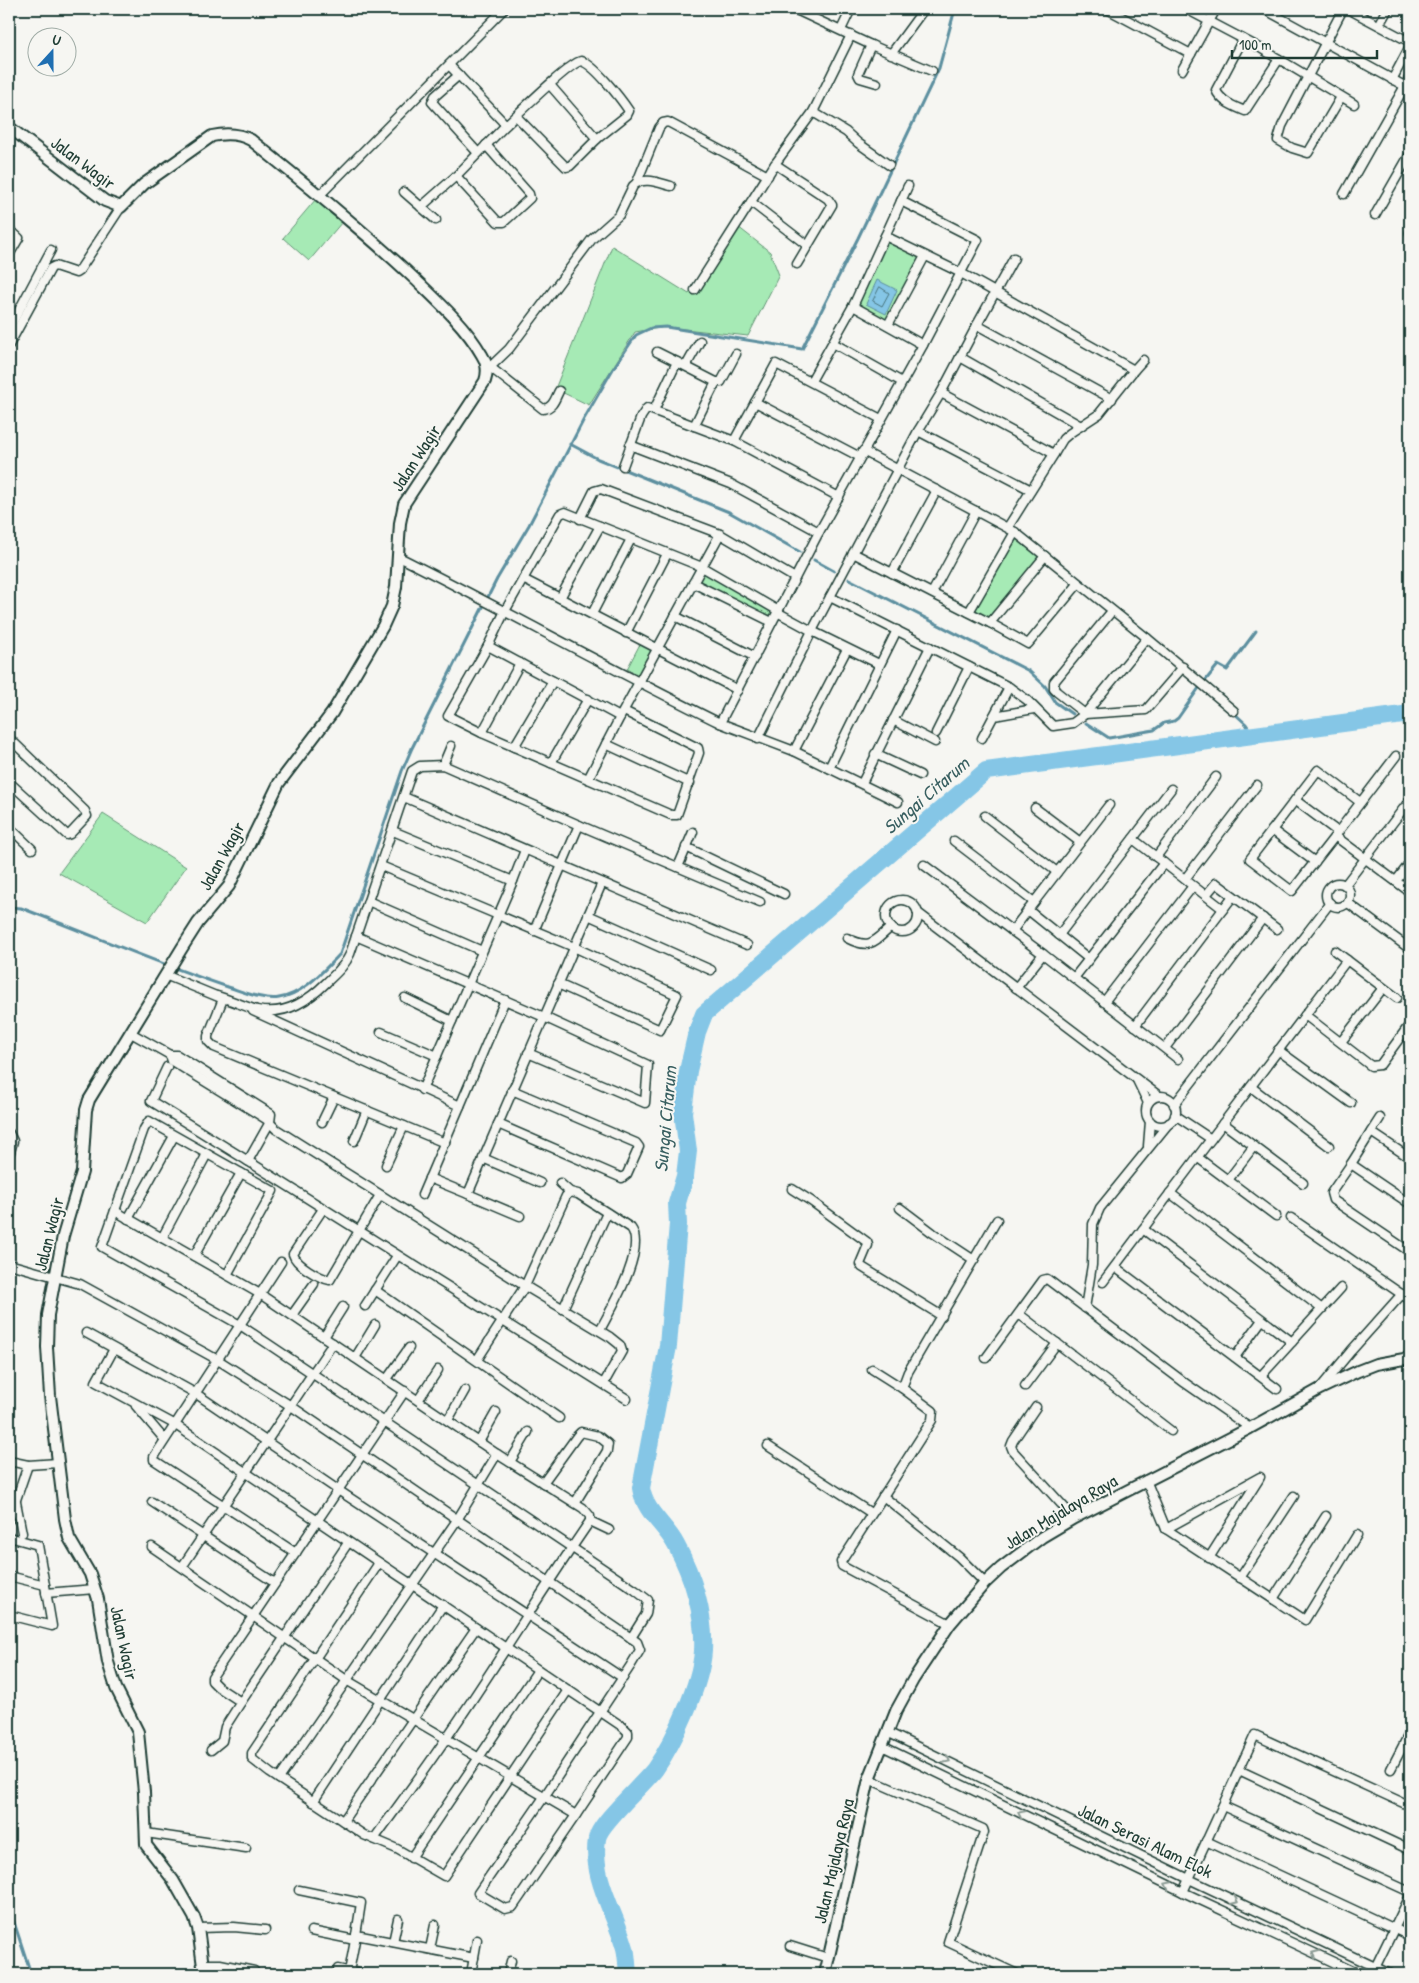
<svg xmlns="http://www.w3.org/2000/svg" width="1419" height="1983" viewBox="0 0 1419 1983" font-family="'Patrick Hand',sans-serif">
<rect width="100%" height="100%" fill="#f6f6f2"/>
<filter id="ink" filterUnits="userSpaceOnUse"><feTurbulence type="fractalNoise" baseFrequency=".02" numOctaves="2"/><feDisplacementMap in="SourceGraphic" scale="10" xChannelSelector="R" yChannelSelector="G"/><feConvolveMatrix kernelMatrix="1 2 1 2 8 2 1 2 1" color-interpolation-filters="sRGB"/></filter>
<g filter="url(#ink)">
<g fill="#a6eab5" stroke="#629474">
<path d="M 316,199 L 342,222 L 309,261 L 283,238 Z"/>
<path d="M 733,223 L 770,252 L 779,275 L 748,336 L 666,327 L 635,332 L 589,405 L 555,389 L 612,246 L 689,294 Z"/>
<path d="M 887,241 L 920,257 L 886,322 L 856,305 Z"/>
<path d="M 1015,532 L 1045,556 L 990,623 L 969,612 Z"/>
<path d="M 702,567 L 777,610 L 772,622 L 693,583 Z"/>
<path d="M 640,644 L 652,650 L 639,675 L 627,669 Z"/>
<path d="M 103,814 L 186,867 L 147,922 L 59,873 Z"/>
</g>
<path fill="#85c6e6" stroke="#5c8f9f" d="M 877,280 L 897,290 L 886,314 L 866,304 Z"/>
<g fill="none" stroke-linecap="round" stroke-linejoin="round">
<path stroke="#48747b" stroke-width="1" d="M 880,287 L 889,293 L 882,306 L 873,301 Z"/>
<g stroke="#5c8f9f" stroke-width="3">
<path d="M 570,444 L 598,459 L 729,512 L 800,552"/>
<path d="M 814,560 L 834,571"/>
<path d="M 849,579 L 1029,671 L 1045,686 L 1055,702 L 1072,714"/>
<path d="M 1205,681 L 1218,665 L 1227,670 L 1256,631"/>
<path d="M 1233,712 L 1246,724 L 1253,735"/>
<path d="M 1086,723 L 1109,738 L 1154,730 L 1164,723 L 1174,721 L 1178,718 L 1201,685"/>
<path d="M 9,907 L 21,908 C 90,934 158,964 228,987 C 241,991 265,1001 279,998 C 304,994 323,971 340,954 L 402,771 L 412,748 L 497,579 L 529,525 L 584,419 L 613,369 L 636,335 L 651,328 L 666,327 L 802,349 L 858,238 L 939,68 L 955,9"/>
<path d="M 9,1907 L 31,1974"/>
</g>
<path stroke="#85c6e6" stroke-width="18" d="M 628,1974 C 627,1966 627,1956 625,1948 C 615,1912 591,1878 597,1839 C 599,1823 643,1785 655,1769 C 674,1742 701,1684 703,1651 C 705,1615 693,1576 676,1545 C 665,1524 645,1513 641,1488 L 668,1346 L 678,1224 L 677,1203 L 685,1176 L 688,1151 L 683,1113 L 688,1071 L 697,1032 L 704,1014 L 986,771 L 1410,714"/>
<g stroke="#1f3d34" stroke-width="11">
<g id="minor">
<path d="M 794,9 L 871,45 L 932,71"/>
<path d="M 1107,9 L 1191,54"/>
<path d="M 1186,9 L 1262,49 L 1354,104"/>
<path d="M 1264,9 L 1410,89"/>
<path d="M 1348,9 L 1410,42"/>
<path d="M 1379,25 L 1388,9"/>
<path d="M 841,30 L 851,9"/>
<path d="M 1243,39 L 1216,90 C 1220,101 1235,107 1245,111 L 1279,59"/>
<path d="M 871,45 L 858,74 L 860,78 L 877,83"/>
<path d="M 891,54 L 924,9"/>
<path d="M 449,65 L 506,125 C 519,113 568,64 581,61 C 594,64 621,99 629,111 L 627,115 L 597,139 L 570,166 L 566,167 L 516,116"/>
<path d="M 1182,70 L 1216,9"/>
<path d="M 459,75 L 435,96 L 432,102 L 478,153"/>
<path d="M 1392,80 L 1410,46"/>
<path d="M 550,85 L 597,139"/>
<path d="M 1341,97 L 1308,153 L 1292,148 L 1278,140 L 1282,126 L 1343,9"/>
<path d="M 813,112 L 846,132 L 858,143 L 889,165"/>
<path d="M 456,176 L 498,222 L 504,222 L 530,198 L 529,194 L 486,145"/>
<path d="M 637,182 L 659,128 L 663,123 L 668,122 L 768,176"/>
<path d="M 404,192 L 436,220"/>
<path d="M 1344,194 L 1410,77"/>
<path d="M 320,195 L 504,9"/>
<path d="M 901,201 L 978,240 L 923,345"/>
<path d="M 751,202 L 808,246"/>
<path d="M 421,207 L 456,176 L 506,125"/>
<path d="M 1375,215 L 1410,154"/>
<path d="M 9,229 L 19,238 L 9,255"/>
<path d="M 1410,233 L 1410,232"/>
<path d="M 885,236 L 961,273 L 1134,370 L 1099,414 L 1070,433 L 1063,439 L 1054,454"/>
<path d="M 1014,258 L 977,325 L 1112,399"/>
<path d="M 797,264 L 832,205 L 828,199 L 775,164 L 813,112 L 851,35"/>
<path d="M 695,290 L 775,164"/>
<path d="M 888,325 L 925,256"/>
<path d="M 9,329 L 51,250"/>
<path d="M 833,343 L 902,382"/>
<path d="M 9,345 L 51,268 L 55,266 L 76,273 L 79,271 L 121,207"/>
<path d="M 657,352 L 677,362"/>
<path d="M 960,357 L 1081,426"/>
<path d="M 686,366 L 700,341"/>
<path d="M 490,367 L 543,409 C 553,408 555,399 559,391"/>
<path d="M 487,370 L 509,349 L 592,239 L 619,215 L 633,186 C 643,176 659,183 671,186"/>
<path d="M 1134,370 L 1143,360"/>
<path d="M 811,381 L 853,306"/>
<path d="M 941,393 L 977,325"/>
<path d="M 755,402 L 860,457"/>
<path d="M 654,410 L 677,362 L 716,382 L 721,382 L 736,354"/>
<path d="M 694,426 L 716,382"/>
<path d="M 918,431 L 1031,490"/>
<path d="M 630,445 L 731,484 L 819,532"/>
<path d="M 623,466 L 641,417 L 647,408 L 734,441"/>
<path d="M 839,497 L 734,441 L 776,364 L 881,419"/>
<path d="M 580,519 L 594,491 L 601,489 L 720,534 L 795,578"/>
<path d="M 853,553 L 990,623 L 1028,644 L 1078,584"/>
<path d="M 399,557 C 507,611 612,670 720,723"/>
<path d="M 892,573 L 937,490"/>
<path d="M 523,579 L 738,690"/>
<path d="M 693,583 L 772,622"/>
<path d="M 932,593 L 976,511"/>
<path d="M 830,597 L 918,431 L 941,393 L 1054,454 L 1008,527"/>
<path d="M 560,598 L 600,526"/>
<path d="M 1112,611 L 1054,682 L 1054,689 L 1057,692 L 1085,714 L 1146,710 L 1183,667"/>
<path d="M 777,612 L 812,631 L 830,597 L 1009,687 L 1027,700 L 1053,726 L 1073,723 L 1085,714 L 1147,638 L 1015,532 L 863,451"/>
<path d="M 969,612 L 1015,532"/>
<path d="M 592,614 L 631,539"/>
<path d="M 675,616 L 755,657"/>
<path d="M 990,623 L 1045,556"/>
<path d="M 626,633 L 667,554"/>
<path d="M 1147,638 L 1234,711"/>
<path d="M 488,646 L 620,717"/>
<path d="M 624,711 L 698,748 L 699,753 L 677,815 L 671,815 L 482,733 L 448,716 L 488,646 L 505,611 L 560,514 L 565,512 L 702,567 L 777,610"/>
<path d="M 994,716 L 1034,709"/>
<path d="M 893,720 L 935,742"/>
<path d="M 482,733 L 520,663"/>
<path d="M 936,733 L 969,667"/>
<path d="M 9,738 L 85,811 L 87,816 L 70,834 L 67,835 L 9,782"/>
<path d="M 982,738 L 1009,687"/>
<path d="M 758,739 L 812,631 L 879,664"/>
<path d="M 606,744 L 690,783"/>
<path d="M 514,747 L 553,681"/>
<path d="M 794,751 L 847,649"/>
<path d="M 875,754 L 920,775"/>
<path d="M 551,763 L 588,699"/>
<path d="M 443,765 L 451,746"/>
<path d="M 829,768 L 897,630"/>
<path d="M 588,779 L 620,717 L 720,534"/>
<path d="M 862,783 L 930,647"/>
<path d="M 404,797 L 747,945"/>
<path d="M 1295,800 L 1338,832"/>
<path d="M 898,802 L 794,751 L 720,723 L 819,532 L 923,345 L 853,306 L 908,186"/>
<path d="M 1360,802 L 1318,770 L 1250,859 L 1292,891 L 1335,836 L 1338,832 L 1396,756"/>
<path d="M 1035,808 L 1080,842"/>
<path d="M 985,816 L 1057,872"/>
<path d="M 9,827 L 32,849"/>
<path d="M 1272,830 L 1315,862"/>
<path d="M 393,831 L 513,881 L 525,850"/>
<path d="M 1335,836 L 1410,892"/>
<path d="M 1133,839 L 1223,909"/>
<path d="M 954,841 L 1034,902"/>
<path d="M 686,847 L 784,894"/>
<path d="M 1156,857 L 1216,777"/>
<path d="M 924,865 L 1043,954 L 1016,988"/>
<path d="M 381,866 L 574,947 L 677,995 L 660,1030 L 558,984"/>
<path d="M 678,867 L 693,832"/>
<path d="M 1185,879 L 1257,785"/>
<path d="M 1396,881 L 1410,863"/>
<circle cx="1338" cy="895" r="12"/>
<path d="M 1345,885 L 1410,800"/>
<path d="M 1206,895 L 1216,883 L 1277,929"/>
<circle cx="902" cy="916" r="16"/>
<path d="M 368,901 L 482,951"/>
<path d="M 1348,903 L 1410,949"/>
<path d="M 1028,910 L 1089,959"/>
<path d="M 918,913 L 1159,1096"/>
<path d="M 588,915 L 711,970"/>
<path d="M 534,931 L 579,825"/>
<path d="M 1012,931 L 1109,805"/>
<path d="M 1059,935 L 1171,789"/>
<path d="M 356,936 L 544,1017 L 648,1065 L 645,1103 L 528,1053"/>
<path d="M 847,938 C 870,950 874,942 891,927"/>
<path d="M 1335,951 L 1397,998"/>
<path d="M 1043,954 L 1178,1059"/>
<path d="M 165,975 L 221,998"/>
<path d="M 1074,978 L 1164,863"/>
<path d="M 217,996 C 231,1000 244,1006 257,1010 C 284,1016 308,1001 326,983 C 335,974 345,966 350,954 L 412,771 L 420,766 L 443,765 L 579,825 L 760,902"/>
<path d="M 405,998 L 452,1021"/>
<path d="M 223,999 L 208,1036 L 208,1041 L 214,1047 L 445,1143"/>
<path d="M 1104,1002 L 1193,886"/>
<path d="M 253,1011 L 460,1106 L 422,1195"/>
<path d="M 1305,1015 L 1371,1066 L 1380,1065 L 1410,1024"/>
<path d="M 1135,1026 L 1233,896"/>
<path d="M 381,1032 L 437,1056"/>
<path d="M 131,1033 L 170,1055 L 172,1061 L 266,1119 L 276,1129 L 525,1286 L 610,1337 L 620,1345 L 622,1351 L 604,1383"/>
<path d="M 1341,1042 L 1383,988"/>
<path d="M 1165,1048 L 1263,918"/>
<path d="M 1278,1050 L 1351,1103"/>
<path d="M 167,1067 L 151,1101 L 248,1161 L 270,1122 L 271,1114 L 177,1055 L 170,1055"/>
<path d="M 1137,1080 L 1148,1103"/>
<path d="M 1251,1087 L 1329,1146"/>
<path d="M 422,1090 L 513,881"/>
<circle cx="1161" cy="1111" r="15"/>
<path d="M 1174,1105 L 1330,903"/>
<path d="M 460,1106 L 505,1000"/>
<path d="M 322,1122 L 334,1097"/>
<path d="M 1223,1123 L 1303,1183"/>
<path d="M 498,1124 L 622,1178 L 627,1174 L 639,1147 L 636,1143 L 512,1090"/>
<path d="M 1371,1132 L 1380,1118"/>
<path d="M 9,1133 L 13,1141 L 9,1156"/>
<path d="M 1211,1139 L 1347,960"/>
<path d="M 354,1141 L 367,1110"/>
<path d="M 1148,1146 L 1150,1121"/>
<path d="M 1197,1157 L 1276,1216"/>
<path d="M 483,1158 L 540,1183"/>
<path d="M 248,1161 L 627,1399"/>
<path d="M 1351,1164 L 1371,1132 L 1410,1158"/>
<path d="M 386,1165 L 404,1126"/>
<path d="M 429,1178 L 468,1194 L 602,883"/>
<path d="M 1228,1180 L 1254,1146"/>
<path d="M 560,1183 L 570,1192 L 578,1194 L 631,1228 C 647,1249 611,1309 600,1330"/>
<path d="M 792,1189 L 811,1201 L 867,1242 L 868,1245 L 860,1264 L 862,1267 L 942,1316"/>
<path d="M 1170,1193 L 1322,1309"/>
<path d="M 468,1194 L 520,1216"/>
<path d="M 1410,1204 L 1351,1164 L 1331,1193 L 1333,1200 L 1410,1252"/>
<path d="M 900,1208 L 933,1233 L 974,1260"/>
<path d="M 323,1209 L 293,1254 C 296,1265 319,1278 330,1280 L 380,1195"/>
<path d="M 115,1211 L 227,1275"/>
<path d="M 1291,1218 L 1410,1300"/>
<path d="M 128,1219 L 174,1136"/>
<path d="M 1143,1229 L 1292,1342"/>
<path d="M 162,1238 L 207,1154"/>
<path d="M 194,1256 L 241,1173"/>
<path d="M 281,1262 L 154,1457 L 154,1460 L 296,1553"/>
<path d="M 9,1264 L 80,1284 L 218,1360 L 291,1406 L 637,1642 L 640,1650 L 631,1665 L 544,1797 L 478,1893 L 505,1909 L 513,1907 L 576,1815"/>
<path d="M 1115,1267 L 1277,1389"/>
<path d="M 1103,1282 L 1211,1139 L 1175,1115"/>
<path d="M 375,1290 L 559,1418"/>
<path d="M 365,1306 L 397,1256"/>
<path d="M 1085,1308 L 1092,1265 L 1093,1224 L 1100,1208 L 1169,1123"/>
<path d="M 563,1309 L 607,1213"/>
<path d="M 1019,1314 L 1171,1431"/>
<path d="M 292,1315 L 314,1284"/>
<path d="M 86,1333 L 195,1393 L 338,1490 L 623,1678"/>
<path d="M 324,1337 L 343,1307"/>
<path d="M 114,1349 L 96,1382 L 174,1424 L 623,1727 L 628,1732 L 628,1737 L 576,1815 L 348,1681 L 152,1547"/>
<path d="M 1235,1357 L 1262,1320"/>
<path d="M 355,1358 L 375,1325"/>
<path d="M 986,1358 L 1043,1280 L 1047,1279 L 1185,1383 L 1250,1428"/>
<path d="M 477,1360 L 525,1286 L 566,1196 L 570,1192"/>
<path d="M 872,1369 L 902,1388"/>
<path d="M 1261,1376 L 1341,1288"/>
<path d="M 387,1379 L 409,1348"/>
<path d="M 1025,1386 L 1057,1343"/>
<path d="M 1321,1387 L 1351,1351 L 1402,1294"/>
<path d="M 419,1399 L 438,1370"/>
<path d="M 136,1406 L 164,1439"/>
<path d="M 1036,1407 L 1013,1441 L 1011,1446 L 1013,1451 L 1074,1518"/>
<path d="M 448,1420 L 465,1390"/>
<path d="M 479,1442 L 496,1412"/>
<path d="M 768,1446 L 871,1513"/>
<path d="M 9,1461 L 28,1465 L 58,1463"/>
<path d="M 510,1462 L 528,1432"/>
<path d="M 1146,1480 L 1166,1529 L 1305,1620 L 1357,1535"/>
<path d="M 543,1483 L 577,1436 L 581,1432 L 598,1436 L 608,1444 L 607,1451 L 575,1503"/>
<path d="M 883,1496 L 959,1557 L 985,1583"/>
<path d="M 16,1502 L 22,1533"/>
<path d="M 152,1502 L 275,1583"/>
<path d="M 9,1520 L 28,1465"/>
<path d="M 590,1521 L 609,1530"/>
<path d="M 1166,1529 L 1260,1477"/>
<path d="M 9,1537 L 38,1545 L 52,1626 L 9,1615"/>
<path d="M 1209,1558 L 1259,1479"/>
<path d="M 379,1563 L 252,1753 L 252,1759 L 270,1773 L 364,1835 L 397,1849 L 444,1876 L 568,1690"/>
<path d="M 182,1567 L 333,1343"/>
<path d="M 9,1576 L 45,1585"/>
<path d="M 1240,1578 L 1294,1496"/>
<path d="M 46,1593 L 95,1589"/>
<path d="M 1273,1599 L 1326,1516"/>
<path d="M 950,1624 L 842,1566 L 841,1562 L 932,1420 L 933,1411 L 902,1388 L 908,1372 L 997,1220"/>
<path d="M 241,1702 L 218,1687 L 212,1681 L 212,1677 L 405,1391"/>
<path d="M 887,1732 L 1189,1879 L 1390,1974"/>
<path d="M 882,1746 L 1183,1892 L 1359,1974"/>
<path d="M 211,1750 L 222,1741 L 225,1727 L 241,1702 L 348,1543"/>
<path d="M 1391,1769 L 1410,1732"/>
<path d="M 1239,1770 L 1410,1850"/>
<path d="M 279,1779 L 457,1520 L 497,1454"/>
<path d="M 869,1779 L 983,1829 L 984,1832 L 948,1942 L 1017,1974"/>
<path d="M 313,1802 L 443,1605"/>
<path d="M 1223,1806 L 1410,1892"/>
<path d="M 343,1821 L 476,1628"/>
<path d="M 146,1833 L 246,1848"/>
<path d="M 374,1839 C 398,1806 422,1774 445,1740 C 495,1668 540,1593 590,1521 L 590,1516 L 583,1508 L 497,1454 L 260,1294 L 227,1275 L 273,1191 L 149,1121 L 144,1129 L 102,1247 L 240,1325 L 635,1590 L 648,1600 L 646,1614 L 631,1638"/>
<path d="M 1206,1841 L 1410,1936"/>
<path d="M 411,1858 L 538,1670"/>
<path d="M 299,1890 L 361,1903 L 356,1935"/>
<path d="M 1183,1892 L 1255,1735 L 1410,1806"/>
<path d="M 198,1928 L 234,1927 L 265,1930"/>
<path d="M 311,1931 L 355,1940"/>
<path d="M 393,1942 L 398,1919"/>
<path d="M 790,1946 L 828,1958"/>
<path d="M 430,1949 L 435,1925"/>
<path d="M 204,1964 L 220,1964 L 254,1971"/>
<path d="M 338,1969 L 361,1974"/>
<path d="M 349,1972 L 356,1935 L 474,1958"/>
<path d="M 471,1974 L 477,1940"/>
<path d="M 508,1974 L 511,1961"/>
<path d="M 1372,1974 L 1410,1896"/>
</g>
</g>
<g stroke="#1f3d34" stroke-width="14">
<g id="tertiary">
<path d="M 9,127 L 105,201 L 121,207 L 144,184 L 212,136 C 226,133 238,133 251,140 C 308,186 364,231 417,281 C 440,303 466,327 482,355 C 487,363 488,372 485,381 L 404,504 L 400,523 L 396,587 L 392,606 L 383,626 L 332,713 L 279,783 L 229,886 L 198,923 L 182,948 L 89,1100 L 86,1110 L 82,1172 L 63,1236 L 48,1315 L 47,1347 L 50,1396 L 65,1519 L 69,1538 L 90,1574 L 98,1599 L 108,1662 L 116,1688 L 138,1732 L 144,1792 L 146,1845 L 173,1880 L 194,1917 L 198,1928 L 204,1974"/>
<path d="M 825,1974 L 869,1779 L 896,1711 L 913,1680 L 950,1624 L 985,1583 L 1001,1568 L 1042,1537 L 1074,1518 L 1250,1428 L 1320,1389 L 1358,1371 L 1376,1364 L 1410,1358"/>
</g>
</g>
<use href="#minor" stroke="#f6f6f2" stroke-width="8"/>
<use href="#tertiary" stroke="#f6f6f2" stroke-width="10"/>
</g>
<defs><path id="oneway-chevron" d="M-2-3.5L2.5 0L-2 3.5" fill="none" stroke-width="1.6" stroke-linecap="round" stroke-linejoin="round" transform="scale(1.25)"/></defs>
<g stroke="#8a9a93">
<use href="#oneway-chevron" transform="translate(947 1760) rotate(26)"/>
<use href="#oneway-chevron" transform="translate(1021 1814) rotate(-154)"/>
<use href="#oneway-chevron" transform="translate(1168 1885) rotate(-154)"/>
<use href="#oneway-chevron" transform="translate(1235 1901) rotate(25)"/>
<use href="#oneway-chevron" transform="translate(1315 1954) rotate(-155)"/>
</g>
</g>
<g text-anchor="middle" stroke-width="4" stroke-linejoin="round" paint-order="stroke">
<g font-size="18" fill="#1f3d34" stroke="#f6f6f2">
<text transform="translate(83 163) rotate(37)" y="6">Jalan Wagir</text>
<text transform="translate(416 458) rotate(-57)" y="6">Jalan Wagir</text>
<text transform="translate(222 856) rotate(-61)" y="6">Jalan Wagir</text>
<text transform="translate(49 1234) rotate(-76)" y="6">Jalan Wagir</text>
<text transform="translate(1061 1512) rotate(-31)" y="6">Jalan Majalaya Raya</text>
<text transform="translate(124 1643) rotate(78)" y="6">Jalan Wagir</text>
<text transform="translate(1145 1841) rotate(26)" y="6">Jalan Serasi Alam Elok</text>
<text transform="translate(834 1861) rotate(-77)" y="6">Jalan Majalaya Raya</text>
</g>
<g font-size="19" font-style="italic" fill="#385f60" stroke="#f6f6f2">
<text transform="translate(926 795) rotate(-41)" y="7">Sungai Citarum</text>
<text transform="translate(665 1119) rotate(-85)" y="7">Sungai Citarum</text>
</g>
</g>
<rect width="1419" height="1983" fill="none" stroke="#f6f6f2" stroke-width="30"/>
<rect x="15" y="15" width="1389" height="1953" fill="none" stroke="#1f3d34" stroke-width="2" filter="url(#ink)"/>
<g transform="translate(52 52) rotate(21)"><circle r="24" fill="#f6f6f2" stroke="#a0aca6"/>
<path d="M0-4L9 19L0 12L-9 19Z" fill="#1f6fb2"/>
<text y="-8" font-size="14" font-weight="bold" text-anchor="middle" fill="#1f3d34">U</text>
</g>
<path d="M1232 50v8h145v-8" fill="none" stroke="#1f3d34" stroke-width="2.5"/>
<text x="1239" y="50" font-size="15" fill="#1f3d34" stroke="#f6f6f2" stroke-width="4" paint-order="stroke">100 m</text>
</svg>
